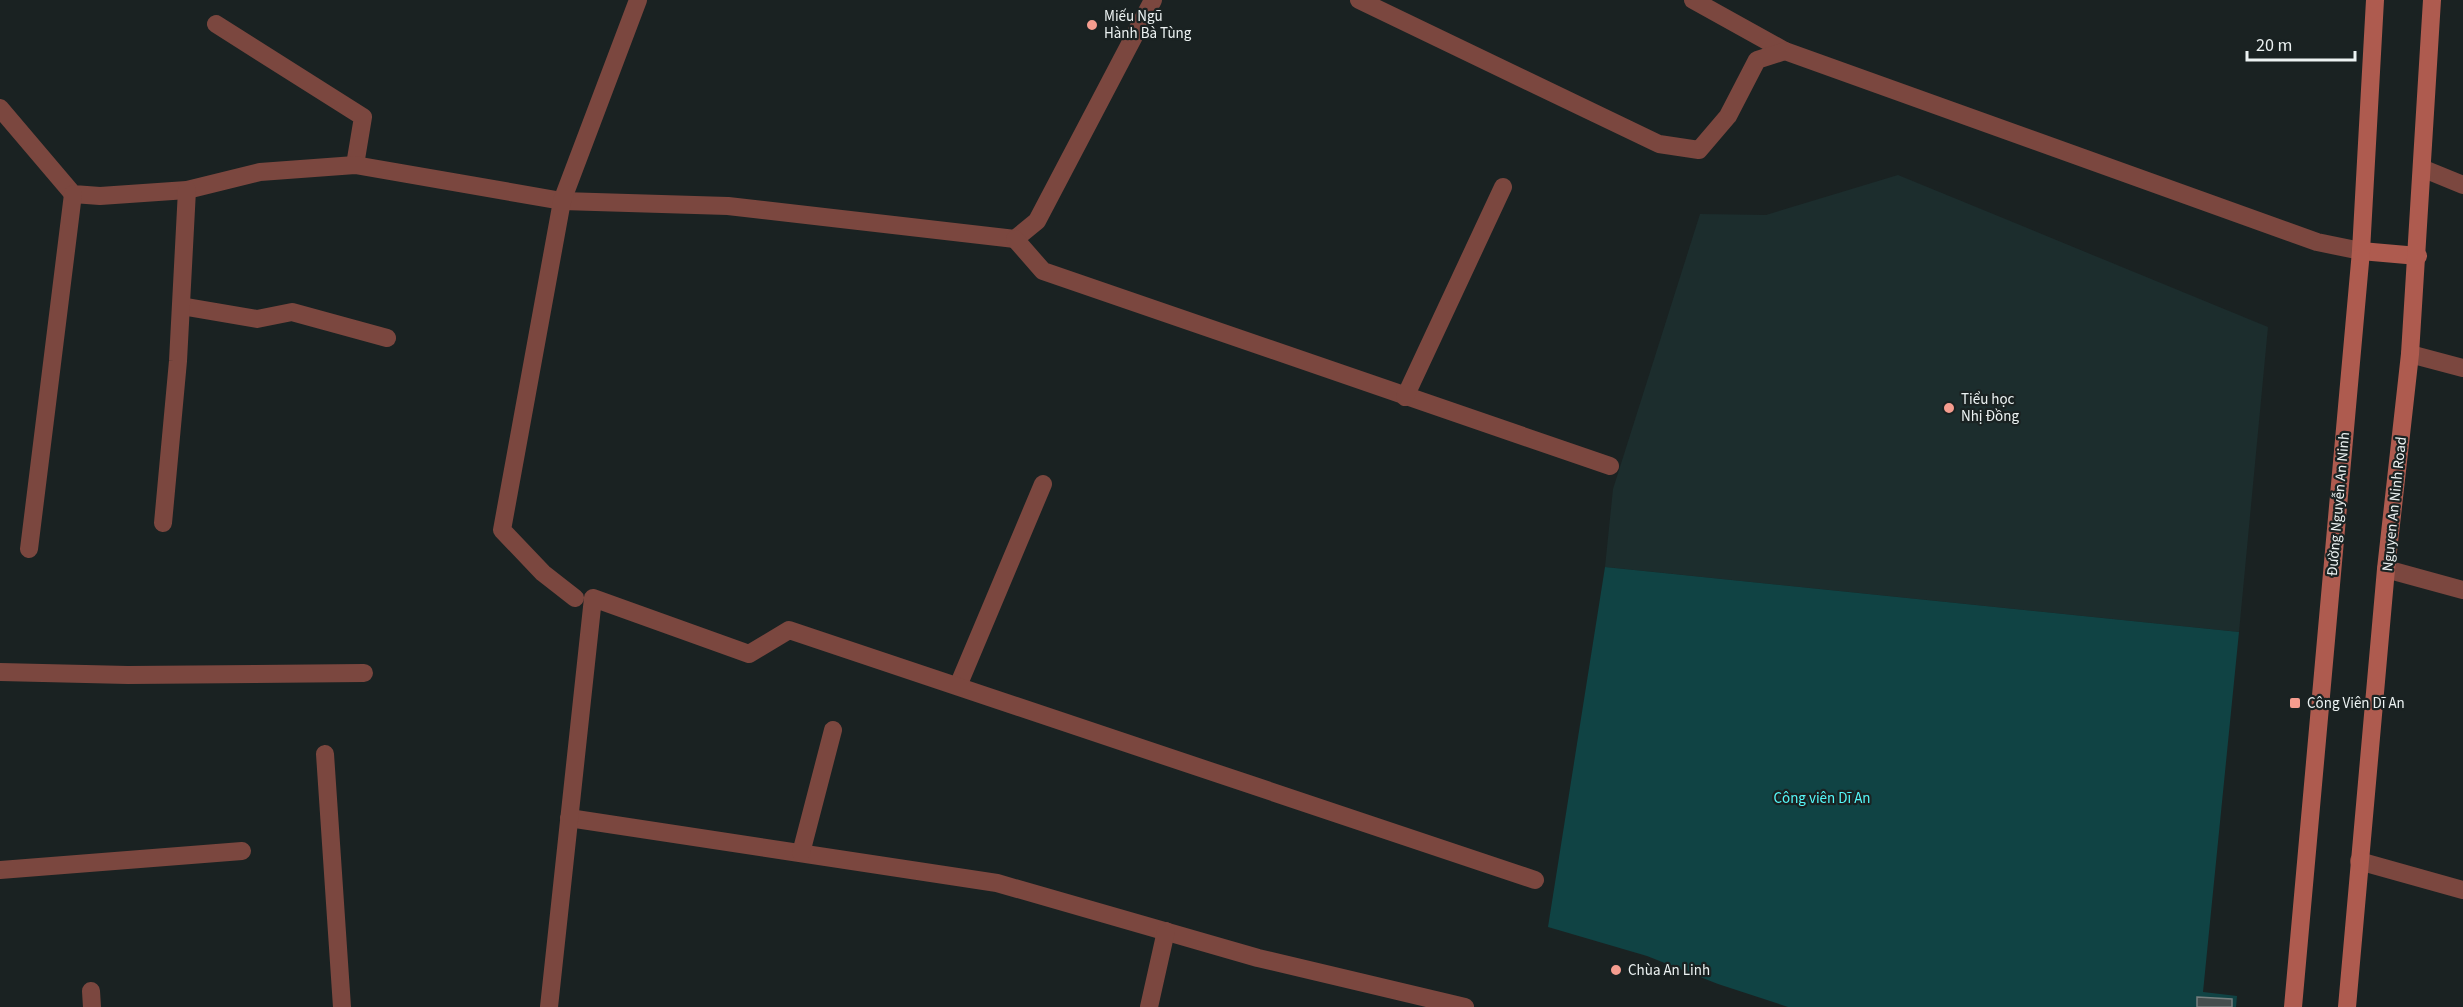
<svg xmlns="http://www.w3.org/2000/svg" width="2463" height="1007" viewBox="0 0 2463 1007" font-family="'Source Sans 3',sans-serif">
<rect width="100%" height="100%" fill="#1a2222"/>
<path fill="#1c2d2d" d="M 1898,175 L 2268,327 L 2239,632 L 1605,567 L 1613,489 L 1700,214 L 1766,215 Z"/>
<path fill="#104344" d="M 1605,567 L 2239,632 L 2203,992 L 2237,996 L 2236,1007 L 1788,1007 L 1718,984 L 1647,956 L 1548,927 Z"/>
<path fill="#454e4e" stroke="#757f7f" stroke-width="1.5" d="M 2197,997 L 2232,999 L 2232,1007 L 2197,1007 Z"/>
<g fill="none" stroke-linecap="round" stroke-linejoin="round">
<g stroke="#7b473f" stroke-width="18">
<path d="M 1693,0 L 1785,51"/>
<path d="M 2424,169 L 2463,185"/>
<path d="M 2410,354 L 2463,368"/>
</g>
<g stroke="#7b473f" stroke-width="18">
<path d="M 1359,0 L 1659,144 L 1699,150 L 1728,116 L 1757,60 L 1785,51 L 2317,242 L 2361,251"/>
<path d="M 216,24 L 363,117 L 355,165"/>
<path d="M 0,108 L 73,194 L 100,196 L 187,190 L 260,172 L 355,165 L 562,201 L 728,206 L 1015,239 L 1037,221 L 1153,0"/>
<path d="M 1015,239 L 1043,271 L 1610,466"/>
<path d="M 181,306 L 257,319 L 292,312 L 387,338"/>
<path d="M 1405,397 L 1503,187"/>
<path d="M 163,523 L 178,361 L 187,190"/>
<path d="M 29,549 L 73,194"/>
<path d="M 2386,569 L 2463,590"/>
<path d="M 575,598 L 543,573 L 502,530 L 562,201 L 638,0"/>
<path d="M 0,672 L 128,675 L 364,673"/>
<path d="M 958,686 L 1043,484"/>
<path d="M 325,754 L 342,1007"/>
<path d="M 569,818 L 997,883 L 1258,958 L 1465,1007"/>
<path d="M 801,853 L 833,730"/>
<path d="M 2359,861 L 2463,890"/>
<path d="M 0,870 L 242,851"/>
<path d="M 91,991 L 92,1007"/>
<path d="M 549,1007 L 593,598 L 749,654 L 789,630 L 1535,880"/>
<path d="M 1149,1007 L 1166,931"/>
</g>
<g stroke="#ae5b4f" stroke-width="18">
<path d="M 2361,251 L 2418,256"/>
<path d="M 2293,1007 L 2361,251 L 2375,0"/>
<path d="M 2347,1007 L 2386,569 L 2410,354 L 2432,0"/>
</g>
</g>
<g fill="#f59d8f" stroke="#1a2222" stroke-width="2">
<circle cx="1092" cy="25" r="6"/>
<circle cx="1949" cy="408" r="6"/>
<rect x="2289" y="697" width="12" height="12" rx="3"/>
<circle cx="1616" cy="970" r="6"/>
</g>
<g text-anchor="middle" stroke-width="4.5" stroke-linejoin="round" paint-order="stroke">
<g font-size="15" fill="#ecf2f2" stroke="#1a2222" text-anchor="start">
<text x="1104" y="21">Miếu Ngũ<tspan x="1104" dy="17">Hành Bà Tùng</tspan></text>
<text x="1961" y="404">Tiểu học<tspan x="1961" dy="17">Nhị Đồng</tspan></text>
<text x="2307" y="708">Công Viên Dĩ An</text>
<text x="1628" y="975">Chùa An Linh</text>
</g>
<g font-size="15" fill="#ecf2f2" stroke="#1a2222">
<text transform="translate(2338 504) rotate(-85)" y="5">Đường Nguyễn An Ninh</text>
<text transform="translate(2394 504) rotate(-84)" y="5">Nguyen An Ninh Road</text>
</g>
<g font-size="15" fill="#55f9fa" stroke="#1a2222">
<text x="1822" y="803">Công viên Dĩ An</text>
</g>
</g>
<path d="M2247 51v9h108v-9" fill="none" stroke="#ecf2f2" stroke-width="3"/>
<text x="2256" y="51" font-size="18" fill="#ecf2f2" stroke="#1a2222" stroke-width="4.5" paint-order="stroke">20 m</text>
</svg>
